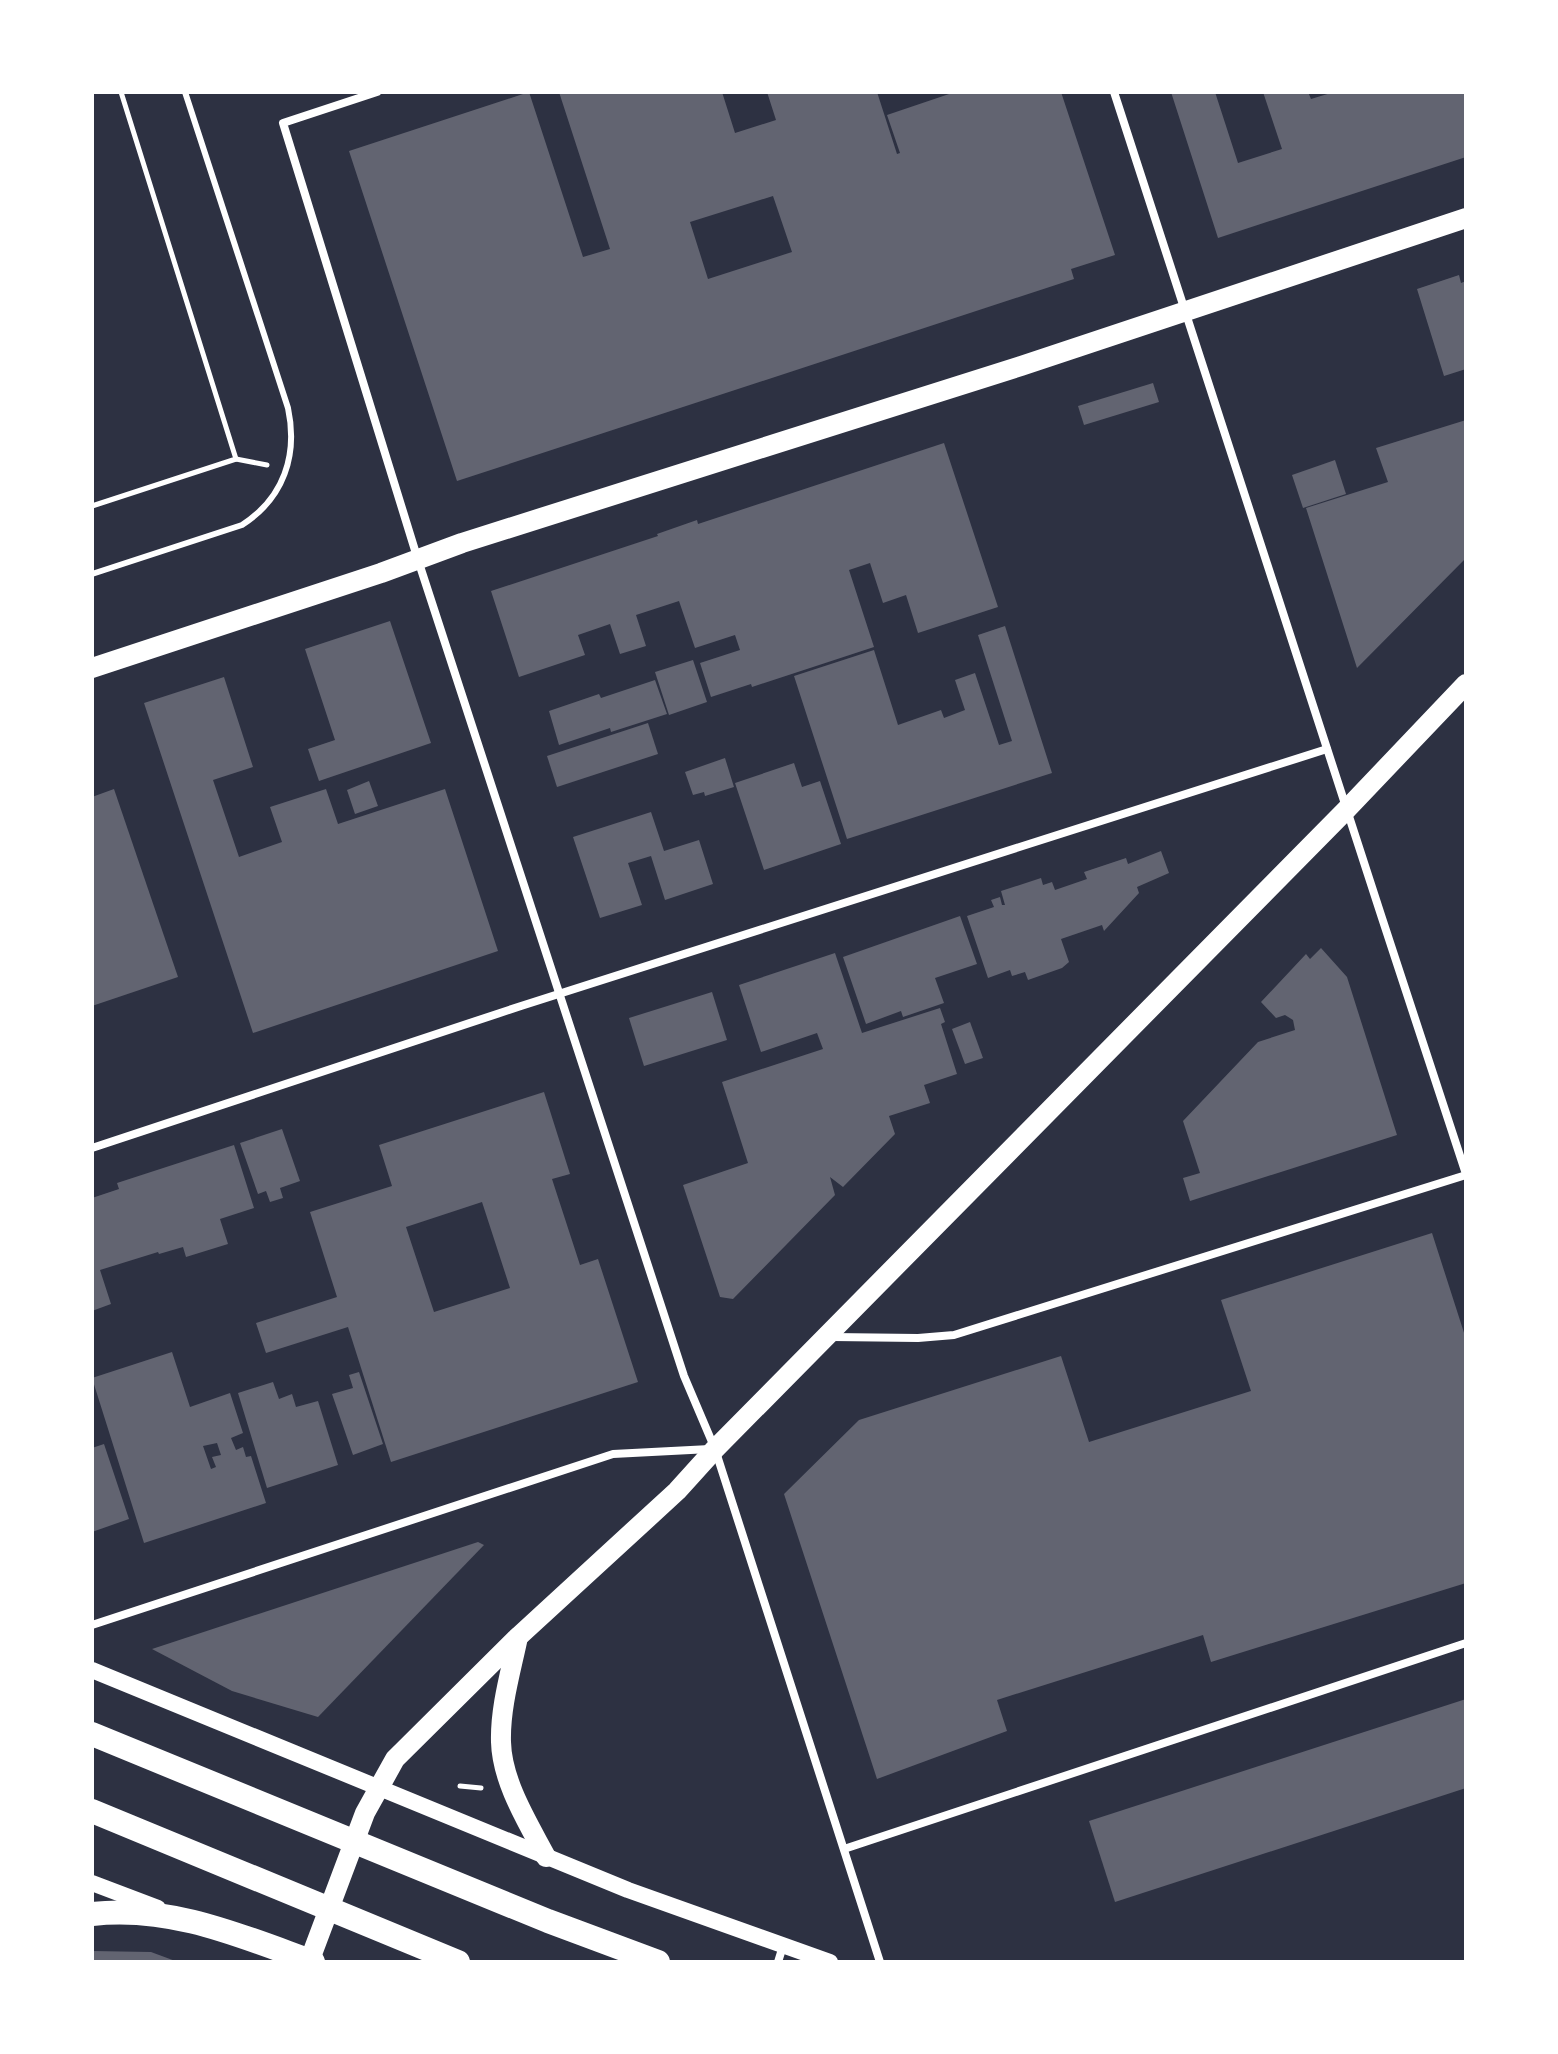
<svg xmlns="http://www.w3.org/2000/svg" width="1558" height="2054" viewBox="0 0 1558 2054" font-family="Poppins,sans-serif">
<rect width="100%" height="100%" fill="#2d3142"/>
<g fill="#626471" fill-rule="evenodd">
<path d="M 529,92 L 583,257 L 610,249 L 559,92 L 722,92 L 735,133 L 776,120 L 767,92 L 877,92 L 897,154 L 900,153 L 887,115 L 955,92 L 1061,92 L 1115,255 L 1071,269 L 1074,279 L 457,481 L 349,151 ZM 773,196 L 792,252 L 708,279 L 690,222 Z"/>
<path d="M 1171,92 L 1215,92 L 1238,163 L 1282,149 L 1263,92 L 1308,92 L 1311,99 L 1334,92 L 1466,92 L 1466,157 L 1218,238 Z"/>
<path d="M 1459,275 L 1461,283 L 1466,281 L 1466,369 L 1444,376 L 1417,289 Z"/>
<path d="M 1153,383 L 1159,402 L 1084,425 L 1078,406 Z"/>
<path d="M 1466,420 L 1466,558 L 1357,668 L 1306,508 L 1388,482 L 1376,448 Z"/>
<path d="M 944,443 L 998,607 L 918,633 L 906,595 L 883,603 L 870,563 L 849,570 L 874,647 L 752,687 L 751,684 L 711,697 L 700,663 L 740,650 L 735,635 L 695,648 L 679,601 L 636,615 L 646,646 L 620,654 L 610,624 L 578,635 L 585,655 L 519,677 L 491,591 L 658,536 L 657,534 L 697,520 L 698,524 Z"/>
<path d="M 1335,460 L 1346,494 L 1303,508 L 1292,475 Z"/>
<path d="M 390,621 L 431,743 L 319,781 L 308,749 L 335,740 L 305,649 Z"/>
<path d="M 1005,626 L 1052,773 L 847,839 L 794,676 L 874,650 L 898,725 L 941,710 L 944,718 L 965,710 L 955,680 L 975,673 L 999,745 L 1012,741 L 978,635 Z"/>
<path d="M 693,660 L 707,702 L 669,715 L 655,672 Z"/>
<path d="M 224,677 L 253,767 L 213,780 L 239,857 L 282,842 L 270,807 L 326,789 L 338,824 L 445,789 L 498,951 L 253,1033 L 144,703 Z"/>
<path d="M 655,680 L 667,714 L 611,732 L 610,728 L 559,745 L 549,711 L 599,694 L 601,698 Z"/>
<path d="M 648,723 L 658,754 L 557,787 L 547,756 Z"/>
<path d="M 725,758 L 734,787 L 705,796 L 704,792 L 693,795 L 685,772 Z"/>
<path d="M 794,763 L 802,787 L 820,781 L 841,844 L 764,870 L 735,783 Z"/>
<path d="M 369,781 L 378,806 L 355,814 L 347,790 Z"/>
<path d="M 114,789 L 178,977 L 92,1006 L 92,797 Z"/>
<path d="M 651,812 L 664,851 L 699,840 L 713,884 L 665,900 L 651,856 L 628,863 L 642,905 L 600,918 L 573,837 Z"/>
<path d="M 1161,851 L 1169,873 L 1137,887 L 1139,893 L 1104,931 L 1102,925 L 1061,939 L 1069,962 L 1062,968 L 1028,980 L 1025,972 L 1012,976 L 1010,970 L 988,978 L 967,916 L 994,907 L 991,900 L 1000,897 L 1002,905 L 1005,905 L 1001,891 L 1041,878 L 1043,885 L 1052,882 L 1055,890 L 1087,879 L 1084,872 L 1126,858 L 1128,864 Z"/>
<path d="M 960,916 L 977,964 L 935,978 L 944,1003 L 903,1017 L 901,1011 L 866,1024 L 843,957 Z"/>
<path d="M 1321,948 L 1347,977 L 1397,1135 L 1190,1201 L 1183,1178 L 1200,1173 L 1183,1121 L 1258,1042 L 1295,1030 L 1293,1020 L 1285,1015 L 1276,1018 L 1261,1002 L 1306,954 L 1310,959 Z"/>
<path d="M 835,953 L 862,1033 L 940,1008 L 945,1022 L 941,1024 L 957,1074 L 924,1085 L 930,1103 L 889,1116 L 895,1134 L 843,1187 L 830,1177 L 835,1195 L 733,1299 L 720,1297 L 683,1185 L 748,1163 L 722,1082 L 823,1049 L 817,1033 L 761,1052 L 739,985 Z"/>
<path d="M 712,992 L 727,1040 L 644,1066 L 629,1018 Z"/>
<path d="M 970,1022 L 983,1058 L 965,1064 L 952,1029 Z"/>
<path d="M 544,1092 L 570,1174 L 552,1179 L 580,1265 L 598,1259 L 638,1382 L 391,1462 L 348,1327 L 266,1353 L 256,1323 L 337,1297 L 310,1212 L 392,1186 L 379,1145 ZM 482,1202 L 510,1288 L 434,1312 L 406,1227 Z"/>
<path d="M 282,1129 L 300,1181 L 280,1188 L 283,1198 L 270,1202 L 266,1191 L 258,1194 L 240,1143 Z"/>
<path d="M 234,1145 L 254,1208 L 220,1219 L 228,1244 L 186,1257 L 183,1247 L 159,1254 L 158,1252 L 100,1270 L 111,1304 L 92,1311 L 92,1198 L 119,1189 L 117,1183 Z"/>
<path d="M 1432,1233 L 1466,1339 L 1466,1583 L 1211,1662 L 1203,1635 L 997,1700 L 1007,1731 L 877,1779 L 784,1494 L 859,1420 L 1061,1356 L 1089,1442 L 1251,1391 L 1221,1300 Z"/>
<path d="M 172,1352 L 190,1407 L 230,1393 L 243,1433 L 231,1438 L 236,1450 L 243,1447 L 246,1457 L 251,1456 L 266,1503 L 144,1543 L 92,1378 ZM 217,1443 L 221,1455 L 212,1457 L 216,1467 L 211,1469 L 203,1446 Z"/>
<path d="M 359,1372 L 383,1444 L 353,1455 L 332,1394 L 353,1388 L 349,1375 Z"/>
<path d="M 273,1382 L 279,1399 L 292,1394 L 296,1407 L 318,1401 L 338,1465 L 267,1488 L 238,1393 Z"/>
<path d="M 104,1444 L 129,1519 L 92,1532 L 92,1448 Z"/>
<path d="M 478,1542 L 484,1545 L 318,1717 L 232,1691 L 152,1649 Z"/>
<path d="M 1466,1699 L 1466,1788 L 1115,1902 L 1089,1821 Z"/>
<path d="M 92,1951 L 151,1952 L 178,1962 L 92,1962 Z"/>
</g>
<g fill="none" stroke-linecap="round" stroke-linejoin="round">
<g stroke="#fff" stroke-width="5">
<path d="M 236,459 L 267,465"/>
<path d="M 92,506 L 236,459 L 121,92"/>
<path d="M 460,1786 L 481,1788"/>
</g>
<path stroke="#fff" stroke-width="6" d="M 92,574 L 242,525 C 284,498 298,455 288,408 L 185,92"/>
<g stroke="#fff" stroke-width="8">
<path d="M 377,92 L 283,123 L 418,560 L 684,1376 L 715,1449 L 880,1962"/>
<path d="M 1114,92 C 1232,453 1347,814 1466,1174"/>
<path d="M 92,1148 L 521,1006 L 1327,749"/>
<path d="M 832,1337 L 918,1338 L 954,1335 L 1466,1175"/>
<path d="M 92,1625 L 613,1454 L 710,1449"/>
<path d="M 844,1849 L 1466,1643"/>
<path d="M 778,1962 L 783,1946"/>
</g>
<g stroke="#fff" stroke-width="16">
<path d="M 92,1670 L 628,1890 L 830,1962"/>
<path d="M 92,1883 L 158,1908"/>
</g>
<g stroke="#fff" stroke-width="20">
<path d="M 92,668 L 381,573 L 462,543 L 1021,366 L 1466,218"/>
<path d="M 518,1637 C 511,1671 500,1707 501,1742 C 502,1782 528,1823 546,1857"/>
<path d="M 309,1962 L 365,1813 L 395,1759 L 518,1637 L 677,1491 L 715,1449 L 1346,810 L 1466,684"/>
</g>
<g stroke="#fff" stroke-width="24">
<path d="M 92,1734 L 548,1921 L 658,1962"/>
<path d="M 92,1811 L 458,1962"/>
<path d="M 92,1914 C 171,1905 241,1936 313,1962"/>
</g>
</g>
<rect width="1558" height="2054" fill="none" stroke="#ffffff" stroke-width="188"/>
</svg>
